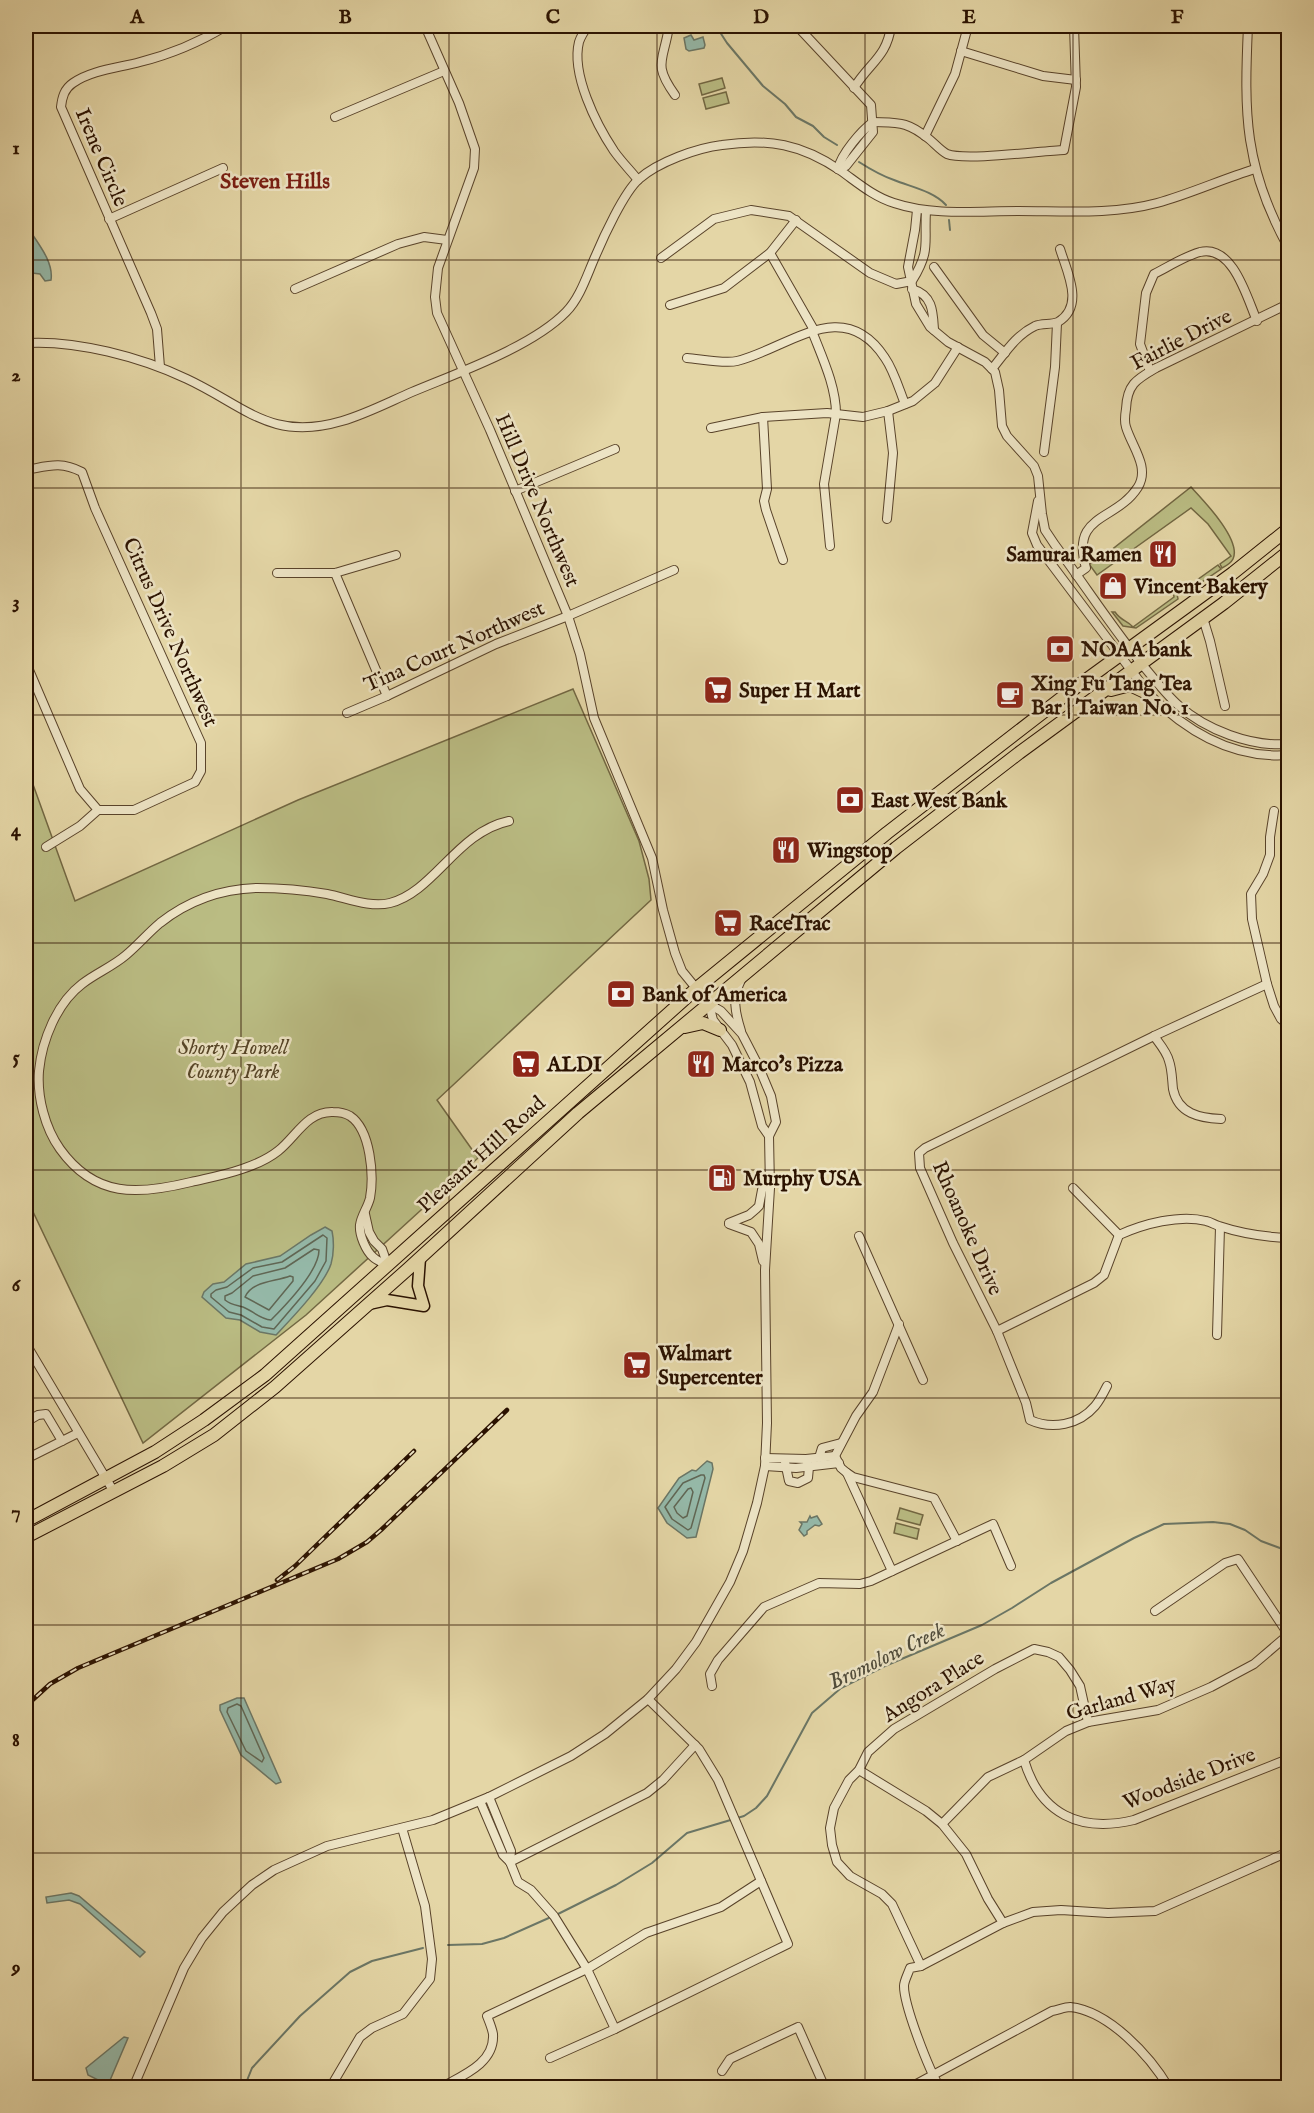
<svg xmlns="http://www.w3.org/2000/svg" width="1314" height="2113" viewBox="0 0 1314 2113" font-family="'IM FELL English',serif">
<rect width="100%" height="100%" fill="#e4d6a6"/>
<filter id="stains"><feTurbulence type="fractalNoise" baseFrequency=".00333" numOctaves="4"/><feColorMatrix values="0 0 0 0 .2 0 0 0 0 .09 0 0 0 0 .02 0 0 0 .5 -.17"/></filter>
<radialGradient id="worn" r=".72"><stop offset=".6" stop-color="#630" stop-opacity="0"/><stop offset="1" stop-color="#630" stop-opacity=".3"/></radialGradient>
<g fill="#babc83" stroke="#726742" stroke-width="1.5">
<path d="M 722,78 L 725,88 L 702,95 L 699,84 Z"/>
<path d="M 726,92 L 729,103 L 706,109 L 703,98 Z"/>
<path d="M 1191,487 C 1203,500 1242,540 1233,559 C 1231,563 1226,566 1222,568 L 1220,564 L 1231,556 L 1208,524 L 1191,508 L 1097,575 L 1089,564 L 1096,562 Z"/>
<path d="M 1218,565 L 1221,569 L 1187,592 L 1182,586 L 1183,584 L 1187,587 Z"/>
<path d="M 1173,592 L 1177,594 L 1178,599 L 1136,628 L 1123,626 L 1112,612 L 1115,612 C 1121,621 1127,620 1133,627 L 1174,597 Z"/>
<path d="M 573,689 L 639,841 L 649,879 L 651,900 L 437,1100 L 478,1158 L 306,1315 L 143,1443 L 26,1197 L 26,765 L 75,901 L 298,800 Z"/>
<path d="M 900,1508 L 923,1515 L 920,1525 L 897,1519 Z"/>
<path d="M 896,1523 L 919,1529 L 917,1539 L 894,1533 Z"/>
</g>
<g fill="#95b9a9" stroke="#6b7665" stroke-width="1.5">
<path d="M 691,35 L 694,40 L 703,37 L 705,45 L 704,48 L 689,51 L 686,49 L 684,38 Z"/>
<path d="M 26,225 C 36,241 54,261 51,280 L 45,281 L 40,274 L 32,273 L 26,278 Z"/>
<path d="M 325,1227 L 332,1231 C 334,1240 334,1254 331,1264 C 324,1285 292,1318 276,1335 L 260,1332 L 240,1320 L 226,1318 L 202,1297 L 204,1292 L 213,1284 L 224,1282 L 246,1264 L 280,1256 L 311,1235 Z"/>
<path d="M 707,1461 L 712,1463 L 713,1469 L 696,1537 L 687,1538 L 667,1523 L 658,1508 L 679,1478 L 692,1470 L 696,1471 Z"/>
<path d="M 810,1516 L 811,1518 L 817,1516 L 822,1524 L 819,1526 L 815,1525 L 807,1531 L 807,1534 L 804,1536 L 799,1530 L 802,1524 L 800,1522 L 807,1522 Z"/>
<path d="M 237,1698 L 244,1698 L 281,1782 L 276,1784 L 241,1755 L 220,1710 L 220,1705 Z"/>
<path d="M 71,1893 L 79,1896 L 145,1952 L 140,1957 L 80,1904 L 69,1900 L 47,1903 L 46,1897 Z"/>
<path d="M 124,2037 L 128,2038 L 108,2085 L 88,2075 L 86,2068 Z"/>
</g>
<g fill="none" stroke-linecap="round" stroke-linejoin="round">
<g stroke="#606654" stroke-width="1.5">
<path d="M 323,1235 L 327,1238 L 326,1261 L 315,1281 L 274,1329 L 262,1327 L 241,1315 L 229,1312 L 211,1297 L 211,1294 L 216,1290 L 227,1287 L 253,1268 L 282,1262 Z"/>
<path d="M 314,1249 L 319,1250 C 319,1271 286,1305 271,1320 C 260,1319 253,1311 243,1307 C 236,1305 231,1305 225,1300 L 225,1296 L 232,1293 L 253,1276 L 285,1268 Z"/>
<path d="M 290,1276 L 293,1277 L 293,1281 L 269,1310 L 245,1297 C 252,1281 274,1282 290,1276 Z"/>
<path d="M 701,1475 L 704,1475 L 705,1478 L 691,1528 L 688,1530 L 672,1519 L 665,1507 L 683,1483 Z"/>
<path d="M 691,1488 L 693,1492 L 687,1516 L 683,1518 L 677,1513 L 674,1507 L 688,1489 Z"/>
<path d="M 237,1704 L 241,1706 L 264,1758 L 262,1762 L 246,1751 L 227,1712 L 228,1708 Z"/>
</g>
<g stroke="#6b7665" stroke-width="2">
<path d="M 716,26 L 727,43 L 763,86 L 785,104 L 796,117 L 813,126 L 824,137 L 837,145"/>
<path d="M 859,162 C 870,169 882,176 894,180 C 911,187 933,191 946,205"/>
<path d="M 949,220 L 950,230"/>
<path d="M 556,1915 L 616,1885 L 652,1863 L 687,1833 L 744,1816 L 756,1808 L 767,1796 L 812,1713 L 841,1688 L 885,1666 L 982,1625 L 1012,1608 L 1051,1583 L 1134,1538 L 1164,1524 L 1213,1522 L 1230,1524 L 1245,1530 L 1261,1541 L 1288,1551"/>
<path d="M 448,1945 L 482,1944 L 504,1938 L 551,1917"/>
<path d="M 244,2088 L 252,2068 L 300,2016 L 350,1972 L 372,1961 L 423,1948"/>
</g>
<g stroke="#59432a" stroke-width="10">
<g id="minor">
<path d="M 588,26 C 585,30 581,36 579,42 C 571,74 596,124 614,151 C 621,161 630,170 638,180"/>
<path d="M 669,26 C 664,61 652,63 675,95"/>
<path d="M 797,26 L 871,105 L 873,132 L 846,166 L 838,169"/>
<path d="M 1248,26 C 1244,114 1244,167 1288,247"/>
<path d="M 961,51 L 1043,76 L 1076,80"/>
<path d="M 854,88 C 869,63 887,57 891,26"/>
<path d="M 335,117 L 444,71"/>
<path d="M 873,122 C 899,123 907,121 929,139 C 934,143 941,151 947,154 C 965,161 1040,151 1064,150 L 1076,87 L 1074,26"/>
<path d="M 925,136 L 955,74 L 968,26"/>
<path d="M 838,169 C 841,154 861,131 873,122"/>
<path d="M 917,210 L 915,230 L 908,267 L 916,304 L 930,327 L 948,342 L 985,362 L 995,372 L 999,390 L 1002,426 L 1007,436 L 1034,466 L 1038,476 L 1042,514 L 1045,530 L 1055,545 C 1087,588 1116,634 1150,674 C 1159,685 1168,696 1178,705 C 1206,730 1251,747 1288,744"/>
<path d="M 109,219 L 223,168"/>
<path d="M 770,253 L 814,330"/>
<path d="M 661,258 L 714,219 L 751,210 L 789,216 L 870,273 L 896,284 L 912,281 C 931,250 924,244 926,211"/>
<path d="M 934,267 L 983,335 L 1005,353"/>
<path d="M 295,289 L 398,244 L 424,237 L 447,240"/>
<path d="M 912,289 C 933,295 933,312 934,330"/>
<path d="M 670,305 L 724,288 L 770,253 L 796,220"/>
<path d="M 812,331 C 822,357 836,386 836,414 L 824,484 L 830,546"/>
<path d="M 26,343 C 76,340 141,357 187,379 C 245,406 271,442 342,421 C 366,414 389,402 412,392 C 457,373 532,347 566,312 C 580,298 587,275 595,257 C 603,238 624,192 639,179 C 658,162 697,148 722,145 C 768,138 802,144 841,171 C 858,183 874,197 894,203 C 933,216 977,211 1018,211 C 1064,211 1112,215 1157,203 C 1190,194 1222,179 1255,169"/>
<path d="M 687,358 C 700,359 725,364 737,361 C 789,348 843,294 885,358 C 894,371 899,389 905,404"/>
<path d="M 160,367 L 157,329 L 151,313 L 61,107 C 62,98 64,89 73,83 C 92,70 118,68 140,62 C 172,54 198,43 226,26"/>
<path d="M 992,369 C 1005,353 1016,335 1035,326 C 1042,323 1051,325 1058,322 C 1085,306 1067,272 1060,249"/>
<path d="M 1150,371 L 1140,344 L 1146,293 L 1154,274 C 1168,267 1185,256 1200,252 C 1233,244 1247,298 1257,321"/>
<path d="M 763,417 L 767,489 L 764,501 L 766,510 L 783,560"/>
<path d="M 711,428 L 763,417 L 827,413 L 863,417 L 888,411 L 913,401 L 935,383 L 958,347"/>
<path d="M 1044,452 L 1055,367 L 1057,323"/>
<path d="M 26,470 C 49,466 60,461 82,472 L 95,508 L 201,743 L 201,771 L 195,782 L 134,810 L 98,810 L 80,789 L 26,663"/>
<path d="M 515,491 L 615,449"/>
<path d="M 1038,501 L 1032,533 L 1037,545 L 1149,694 C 1187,732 1233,759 1288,755"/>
<path d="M 887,519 L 893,453 L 888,411"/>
<path d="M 277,573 L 335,573 L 396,555"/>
<path d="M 335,573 L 387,696"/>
<path d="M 1076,575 L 1086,568 C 1070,513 1116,522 1138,487 C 1150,467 1132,447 1126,427 C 1124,421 1125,415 1126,409 C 1127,384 1137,379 1156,368 L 1288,304"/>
<path d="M 1203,618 L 1210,641 L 1225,706"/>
<path d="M 347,713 L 387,696 L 496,644 L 568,616 L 674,570"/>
<path d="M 1274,811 L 1270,837 L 1270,855 L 1263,874 L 1251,894 L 1252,919 L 1267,984 L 1274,1006 L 1281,1019 L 1288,1025"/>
<path d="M 46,847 L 80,826 L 98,810"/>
<path d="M 741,980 C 732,998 735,1012 741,1031"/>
<path d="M 709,1004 L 713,1020 L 732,1045 L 750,1082 L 762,1126 L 769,1136"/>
<path d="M 1154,1036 C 1159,1043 1167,1052 1169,1061 C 1172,1069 1172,1080 1173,1089 C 1178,1114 1200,1118 1221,1119"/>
<path d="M 1073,1188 L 1119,1235"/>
<path d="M 365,1214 L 369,1232 L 374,1241 L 382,1249 L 388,1266"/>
<path d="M 729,1223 L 749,1215 L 756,1209 L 759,1206 L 762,1190 L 769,1178"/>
<path d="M 729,1224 L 751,1232 L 759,1244 L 763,1261"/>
<path d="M 859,1236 L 923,1380"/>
<path d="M 388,1266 C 384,1263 377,1261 373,1257 C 366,1251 359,1235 360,1225 C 361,1216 368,1207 370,1198 C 374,1176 371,1130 350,1116 C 345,1113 338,1112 333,1112 C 307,1111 296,1137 278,1151 C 268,1159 254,1165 242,1169 C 225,1175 208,1178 191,1182 C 138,1195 95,1198 60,1149 C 45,1128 37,1097 39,1071 C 42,1040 57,1003 82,984 C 96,973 112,967 126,955 C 138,945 148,933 160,923 C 188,901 221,889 257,888 C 281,888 304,890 327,894 C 347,898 370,908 390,903 C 434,892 457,832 509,821"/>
<path d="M 997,1331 L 1094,1283 L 1104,1275 L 1119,1235 C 1143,1224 1180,1214 1206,1221 C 1211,1222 1215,1225 1219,1226 C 1240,1233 1266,1237 1288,1238"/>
<path d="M 1217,1335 L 1220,1227"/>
<path d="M 26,1344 L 114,1492"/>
<path d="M 1107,1386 C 1104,1392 1100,1400 1095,1406 C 1079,1425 1052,1430 1030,1420 L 1026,1403 L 997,1331 L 953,1243 L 920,1168 L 919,1153 L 925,1148 L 1154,1036 L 1267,984"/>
<path d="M 26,1422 L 38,1415 L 46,1414 L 62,1441"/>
<path d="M 835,1456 L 856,1416 L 873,1392 L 899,1324"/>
<path d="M 835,1456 L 841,1468 L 847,1473 L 892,1571"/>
<path d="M 765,1458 L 806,1459 L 835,1456"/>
<path d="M 819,1458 L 822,1448 L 841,1443"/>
<path d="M 26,1459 L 78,1433"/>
<path d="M 785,1462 L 789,1481 L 798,1483 L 808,1478 L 809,1467 L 807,1462"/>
<path d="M 765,1466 L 796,1468 L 839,1463"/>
<path d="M 847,1473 L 853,1477 L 934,1498 L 957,1541"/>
<path d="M 1155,1611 L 1225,1563 L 1238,1559 L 1288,1634"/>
<path d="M 712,1686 L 710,1674 L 718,1660 L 764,1607 L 819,1583 L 860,1584 L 871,1581 L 993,1524 L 1011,1566"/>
<path d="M 1024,1760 C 1040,1814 1080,1833 1134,1820 L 1288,1759"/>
<path d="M 859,1770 L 926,1811 L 942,1824 L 966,1854 L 988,1899 L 1003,1923"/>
<path d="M 489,1797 L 511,1851 L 510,1862"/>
<path d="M 480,1801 L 503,1855 L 510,1862 L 518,1882 L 531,1890 L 554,1916 L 587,1969 L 615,2029"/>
<path d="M 942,1824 L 988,1777 L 1024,1760 L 1066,1731 L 1088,1722 L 1158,1710 L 1211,1687 L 1254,1664 L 1288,1635"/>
<path d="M 510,1862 L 647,1793 L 663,1780 L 695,1745"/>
<path d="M 921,1966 L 892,1904 L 882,1894 L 850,1876 L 837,1862 L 832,1845 L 830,1828 L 834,1808 L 849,1780 L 859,1770 L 868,1752 L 894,1729 L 995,1669 L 1034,1649 L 1048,1652 L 1059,1657 L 1070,1670 L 1080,1686 L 1088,1722"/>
<path d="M 550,2058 L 615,2029 L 788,1944 L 718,1780 L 699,1749 L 648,1699"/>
<path d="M 722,2071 L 730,2059 L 798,2027 L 825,2088"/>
<path d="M 133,2088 L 184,1968 L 202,1938 L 223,1912 L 252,1885 L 274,1870 L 327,1846 L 433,1820 L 489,1797 L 571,1756 L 605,1734 L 648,1699 L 676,1669 L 696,1642 L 730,1582 L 743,1551 L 757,1503 L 765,1466 L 767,1423 L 765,1270 L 770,1188 L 769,1136 L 776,1122 L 771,1096 L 758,1065 L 742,1034 L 721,1011 L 709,1004 L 682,971 L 675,953 L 663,910 L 652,858 L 594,718 L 580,654 L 568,616 L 490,430 L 437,313 L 435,297 L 438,268 L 474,168 L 475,149 L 459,103 L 425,26"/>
<path d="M 330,2088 L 360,2037 L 372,2028 L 403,2014 L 430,1979 L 432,1959 L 425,1906 L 402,1828"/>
<path d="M 440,2088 C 461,2076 495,2064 493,2034 C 492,2028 489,2021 487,2016 L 587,1969 L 646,1933 L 721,1907 L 761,1881"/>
<path d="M 909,2088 L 1052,2011 C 1058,2010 1065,2007 1070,2007 C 1109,2011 1150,2056 1169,2088"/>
<path d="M 940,2088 C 929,2070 904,2006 904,1986 C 904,1981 908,1974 910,1968 L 921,1966 L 1003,1923 L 1033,1912 L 1061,1910 L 1108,1913 L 1155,1911 L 1288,1852"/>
</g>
</g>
<g stroke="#2b1200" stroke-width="13">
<path id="major" d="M 369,1304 L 387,1300 L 424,1306 L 418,1286 L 420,1258"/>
</g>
<g stroke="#2b1200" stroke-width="14">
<g id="highway">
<path d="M 1111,690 L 1130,685 L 1149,694"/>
<path d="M 685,1027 L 703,1023 L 720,1030"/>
<path d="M 26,1521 L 155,1452 L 204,1420 L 265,1375 L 697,988 L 887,833 L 1068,693 L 1233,573 L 1288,529"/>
<path d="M 26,1537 L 163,1466 L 214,1435 L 275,1387 L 408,1269 L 578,1113 L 896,848 L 1019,753 L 1224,603 L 1288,552"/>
</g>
</g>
<use href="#minor" stroke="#ede4c5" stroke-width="8"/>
<use href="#major" stroke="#e4d6a6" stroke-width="10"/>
<use href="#highway" stroke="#e4d6a6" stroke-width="12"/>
<g stroke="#2b1200" stroke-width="4.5">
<g id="rail">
<path d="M 277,1580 L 295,1566 L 414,1451"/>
<path d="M 26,1706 L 50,1684 L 78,1668 L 338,1559 L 367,1542 L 381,1530 L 507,1410"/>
</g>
</g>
<use href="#rail" stroke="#ede4c5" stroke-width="2" stroke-dasharray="7" stroke-linecap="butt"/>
</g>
<path fill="none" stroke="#2b1200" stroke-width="1.5" stroke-opacity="0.55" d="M 241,26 L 241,2088M 449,26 L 449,2088M 657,26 L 657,2088M 865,26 L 865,2088M 1073,26 L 1073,2088M 26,260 L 1288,260M 26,488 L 1288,488M 26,715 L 1288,715M 26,943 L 1288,943M 26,1170 L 1288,1170M 26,1398 L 1288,1398M 26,1625 L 1288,1625M 26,1853 L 1288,1853"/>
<defs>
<g id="restaurant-square" transform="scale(1.5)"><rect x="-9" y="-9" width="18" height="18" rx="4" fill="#8f2418" stroke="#ede4c5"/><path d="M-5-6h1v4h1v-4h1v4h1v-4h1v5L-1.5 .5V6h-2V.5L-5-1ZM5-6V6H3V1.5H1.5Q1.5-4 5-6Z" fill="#fff"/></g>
<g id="shop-square" transform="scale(1.5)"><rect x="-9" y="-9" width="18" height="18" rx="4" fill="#8f2418" stroke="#ede4c5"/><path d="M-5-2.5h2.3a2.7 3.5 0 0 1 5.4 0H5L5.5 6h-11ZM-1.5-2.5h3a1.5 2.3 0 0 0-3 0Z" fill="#fff"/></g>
<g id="bank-square" transform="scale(1.5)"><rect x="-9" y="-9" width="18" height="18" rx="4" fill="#8f2418" stroke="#ede4c5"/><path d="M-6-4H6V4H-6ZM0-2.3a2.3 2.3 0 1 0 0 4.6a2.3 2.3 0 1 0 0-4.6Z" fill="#fff"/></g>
<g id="supermarket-square" transform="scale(1.5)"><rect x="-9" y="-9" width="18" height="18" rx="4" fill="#8f2418" stroke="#ede4c5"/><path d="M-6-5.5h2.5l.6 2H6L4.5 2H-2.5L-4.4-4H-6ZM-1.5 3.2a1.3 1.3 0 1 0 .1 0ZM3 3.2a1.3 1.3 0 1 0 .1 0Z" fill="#fff"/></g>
<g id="cafe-square" transform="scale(1.5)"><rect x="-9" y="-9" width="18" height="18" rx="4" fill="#8f2418" stroke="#ede4c5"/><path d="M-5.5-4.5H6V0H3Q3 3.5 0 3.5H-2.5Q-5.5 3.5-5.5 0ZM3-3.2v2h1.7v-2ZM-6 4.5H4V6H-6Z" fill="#fff"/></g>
<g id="fuel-square" transform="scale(1.5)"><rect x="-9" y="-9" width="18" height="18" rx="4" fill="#8f2418" stroke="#ede4c5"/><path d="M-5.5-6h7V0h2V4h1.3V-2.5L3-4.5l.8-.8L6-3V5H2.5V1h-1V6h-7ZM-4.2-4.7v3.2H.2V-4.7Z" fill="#fff"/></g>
</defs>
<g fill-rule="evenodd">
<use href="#restaurant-square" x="1163" y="554"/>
<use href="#shop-square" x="1113" y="586"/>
<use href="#bank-square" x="1060" y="649"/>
<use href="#supermarket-square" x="718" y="690"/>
<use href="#cafe-square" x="1010" y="695"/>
<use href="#bank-square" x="850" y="800"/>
<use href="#restaurant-square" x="786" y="850"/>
<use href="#supermarket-square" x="728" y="923"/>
<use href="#bank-square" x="621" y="994"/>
<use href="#supermarket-square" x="526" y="1064"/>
<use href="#restaurant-square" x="701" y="1064"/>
<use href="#fuel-square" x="722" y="1178"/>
<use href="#supermarket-square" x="637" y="1365"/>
</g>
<g text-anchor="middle" stroke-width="5" stroke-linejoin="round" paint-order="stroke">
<g font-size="21" fill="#2b1200" stroke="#ede4c5">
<text transform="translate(102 157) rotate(67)" y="7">Irene Circle</text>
<text transform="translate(1181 339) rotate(-27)" y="7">Fairlie Drive</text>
<text transform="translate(538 500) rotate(67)" y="7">Hill Drive Northwest</text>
<text transform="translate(171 632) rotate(66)" y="7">Citrus Drive Northwest</text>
<text transform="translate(454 646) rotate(-24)" y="7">Tina Court Northwest</text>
<text transform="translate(481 1154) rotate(-42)" y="7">Pleasant Hill Road</text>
<text transform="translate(968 1228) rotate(66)" y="7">Rhoanoke Drive</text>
<text transform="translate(933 1686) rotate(-32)" y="7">Angora Place</text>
<text transform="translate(1121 1698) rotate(-16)" y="7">Garland Way</text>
<text transform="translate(1189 1778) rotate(-21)" y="7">Woodside Drive</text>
</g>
<g font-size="21" font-weight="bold" fill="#2b1200" stroke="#ede4c5" text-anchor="start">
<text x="1142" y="561" text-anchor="end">Samurai Ramen</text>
<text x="1134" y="593">Vincent Bakery</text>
<text x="1081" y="656">NOAA bank</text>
<text x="1031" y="690">Xing Fu Tang Tea<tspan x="1031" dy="24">Bar | Taiwan No. 1</tspan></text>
<text x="739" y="697">Super H Mart</text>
<text x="871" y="807">East West Bank</text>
<text x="807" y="857">Wingstop</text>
<text x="749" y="930">RaceTrac</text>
<text x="642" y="1001">Bank of America</text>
<text x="547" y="1071">ALDI</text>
<text x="722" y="1071">Marco's Pizza</text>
<text x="743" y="1185">Murphy USA</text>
<text x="658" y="1360">Walmart<tspan x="658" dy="24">Supercenter</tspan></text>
</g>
<g font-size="21" font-style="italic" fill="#564527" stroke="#ede4c5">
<text x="233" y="1054">Shorty Howell<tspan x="233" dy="24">County Park</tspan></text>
</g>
<g font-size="22" font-weight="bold" fill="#7a1f14" stroke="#ede4c5">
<text x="275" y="188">Steven Hills</text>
</g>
<g font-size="22" font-style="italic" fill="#504c3b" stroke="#ede4c5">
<text transform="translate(886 1655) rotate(-26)" y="8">Bromolow Creek</text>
</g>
</g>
<rect width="1314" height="2113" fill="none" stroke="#e4d6a6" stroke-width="66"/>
<rect x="33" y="33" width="1248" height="2047" fill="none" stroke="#2b1200" stroke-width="2"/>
<g font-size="20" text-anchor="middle" font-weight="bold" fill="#2b1200">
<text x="137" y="23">A</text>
<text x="345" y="23">B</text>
<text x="553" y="23">C</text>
<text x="761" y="23">D</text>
<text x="969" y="23">E</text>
<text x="1177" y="23">F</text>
<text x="16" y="154">1</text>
<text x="16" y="381">2</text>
<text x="16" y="608">3</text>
<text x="16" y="836">4</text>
<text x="16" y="1063">5</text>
<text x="16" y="1291">6</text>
<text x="16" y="1518">7</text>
<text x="16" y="1746">8</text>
<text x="16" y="1973">9</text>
</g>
<rect width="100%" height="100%" filter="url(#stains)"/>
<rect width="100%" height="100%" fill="url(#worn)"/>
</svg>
